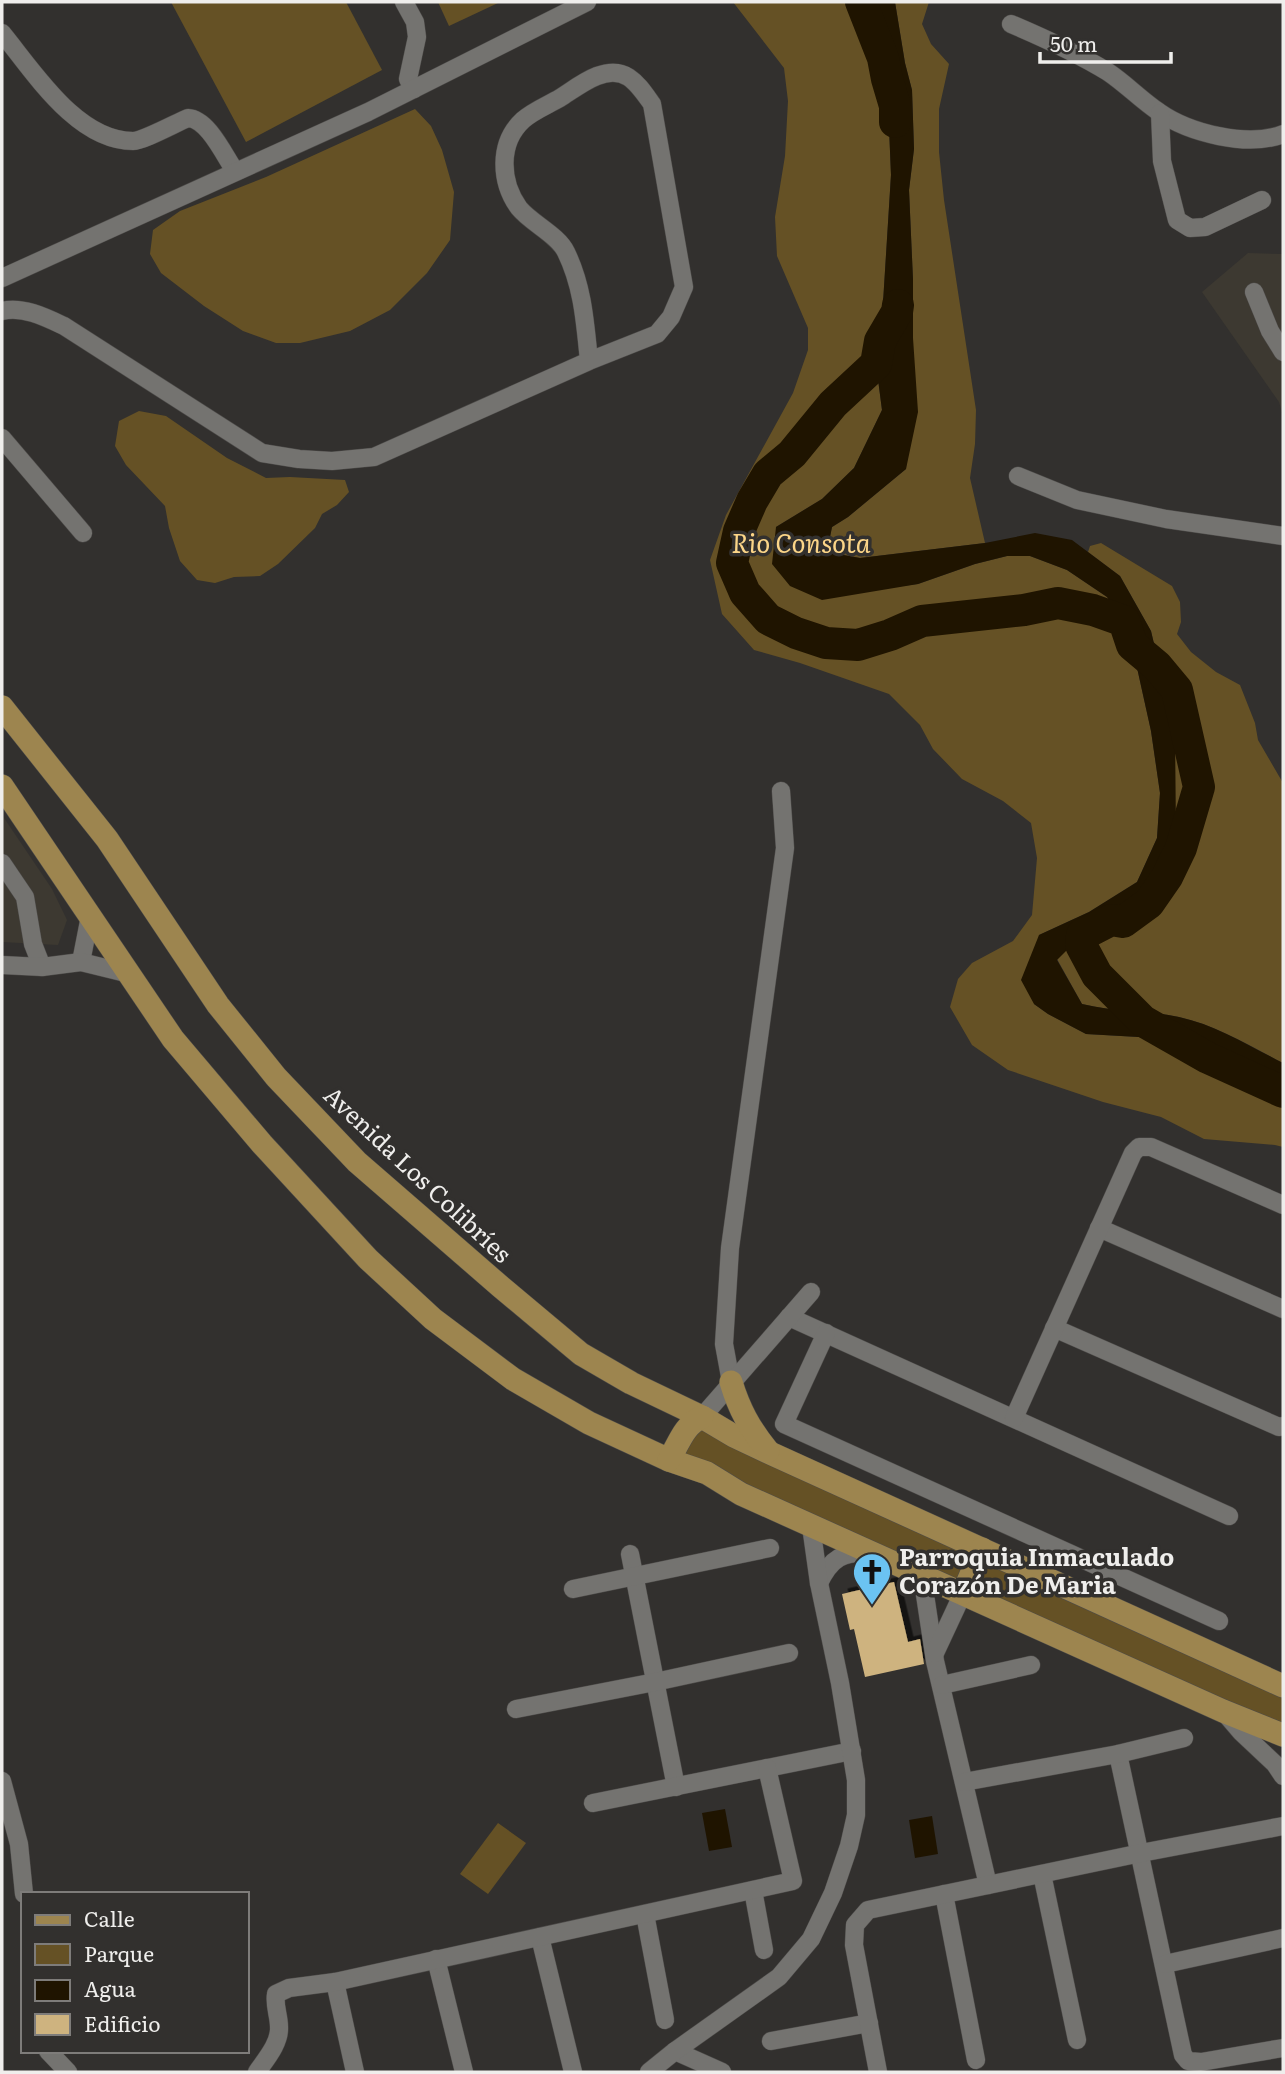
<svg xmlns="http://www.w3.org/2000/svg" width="1285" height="2074" viewBox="0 0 1285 2074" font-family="Literata,serif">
<defs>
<filter id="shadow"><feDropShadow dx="5.5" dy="-5.5" stdDeviation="0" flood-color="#0009"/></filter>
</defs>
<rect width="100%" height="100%" fill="#32302e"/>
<g fill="#3d3931">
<path d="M 1248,253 L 1283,254 L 1283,416 L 1279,402 L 1202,292 Z"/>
<path d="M 2,815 L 52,889 L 67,920 L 58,945 L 2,942 Z"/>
</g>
<g fill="#655125">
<path d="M 171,2 L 346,2 L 382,70 L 246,142 Z"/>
<path d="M 438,2 L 497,2 L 498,3 L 449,26 Z"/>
<path d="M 733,2 L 853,2 L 883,58 L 887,79 L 891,175 L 883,303 L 876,364 L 882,410 L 854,468 L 822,499 L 776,527 L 894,587 L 918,584 L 975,564 L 1007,556 L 1030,556 L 1067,570 L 1107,597 L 1124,621 L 1132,645 L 1151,731 L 1160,793 L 1157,838 L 1137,882 L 1089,912 L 1039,935 L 1034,1004 L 1048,1014 L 1086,1034 L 1174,1039 L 1200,1045 L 1283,1080 L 1283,1147 L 1275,1145 L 1204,1139 L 1161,1117 L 1103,1102 L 1008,1070 L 972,1045 L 950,1007 L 958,979 L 972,963 L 1013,941 L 1032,915 L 1037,858 L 1031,823 L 1003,801 L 962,779 L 933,749 L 920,725 L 889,694 L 800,663 L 754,650 L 722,614 L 710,560 L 726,515 L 793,393 L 808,350 L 808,328 L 777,256 L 775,217 L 785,156 L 788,101 L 784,68 Z"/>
<path d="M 895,2 L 929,2 L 922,24 L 931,44 L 949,64 L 939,109 L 939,152 L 944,200 L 976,410 L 975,444 L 970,478 L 985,543 L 860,558 L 827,552 L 832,527 L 848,517 L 906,469 L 913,338 L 913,280 L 909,190 L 914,149 L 912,90 L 905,63 Z"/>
<path d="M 415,109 L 431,126 L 442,150 L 454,192 L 450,240 L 427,273 L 390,310 L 350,331 L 300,343 L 276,343 L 243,331 L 204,306 L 161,273 L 150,254 L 153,230 L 180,211 L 266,177 Z"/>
<path d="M 139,411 L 166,416 L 227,458 L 266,478 L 290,477 L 345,480 L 349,492 L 337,505 L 322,514 L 315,528 L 278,564 L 260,576 L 234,577 L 215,583 L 197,580 L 180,561 L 169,528 L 165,506 L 126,465 L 115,446 L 119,421 Z"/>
<path d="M 1101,543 L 1172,586 L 1180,602 L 1181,622 L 1177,634 L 1191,652 L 1216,672 L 1240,685 L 1255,723 L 1258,740 L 1283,783 L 1283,1063 C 1250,1046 1216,1025 1179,1017 C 1147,1010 1114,1012 1082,1004 L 1057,959 L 1082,935 L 1123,922 L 1149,903 L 1175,733 L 1151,631 L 1120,576 L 1088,552 L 1090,546 Z"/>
<path d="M 692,1422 L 1283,1686 L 1283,1735 L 669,1460 Z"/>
<path d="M 498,1823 L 526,1843 L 488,1894 L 460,1874 Z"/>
</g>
<g fill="#1f1400">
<path d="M 853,2 L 895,2 L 905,63 L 912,90 L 914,149 L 909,190 L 913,280 L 913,338 L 918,412 L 906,469 L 848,517 L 832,527 L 827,552 L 860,558 L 985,543 L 1035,533 L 1072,540 L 1120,576 L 1151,631 L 1175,733 L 1176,835 L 1167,877 L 1149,903 L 1123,922 L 1082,935 L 1057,960 L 1082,1004 C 1114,1012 1147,1010 1179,1017 C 1216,1025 1249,1046 1283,1063 L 1283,1080 L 1200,1045 L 1174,1039 L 1086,1034 L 1048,1014 L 1034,1004 L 1021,980 L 1039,935 L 1089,912 L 1137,882 L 1157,838 L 1160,793 L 1151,731 L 1132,645 L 1124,621 L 1107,597 L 1067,570 L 1030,556 L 1007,556 L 975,564 L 918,584 L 822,600 L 790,586 L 772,564 L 776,527 L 822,499 L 854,468 L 882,410 L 876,364 L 883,303 L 891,175 L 887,79 L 883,58 Z"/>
<path d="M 725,1809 L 732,1847 L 709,1851 L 702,1813 Z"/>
<path d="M 932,1816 L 938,1854 L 915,1858 L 909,1820 Z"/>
</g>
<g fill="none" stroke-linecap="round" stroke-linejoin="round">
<g stroke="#1f1400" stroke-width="32">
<path d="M 861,2 L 883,58 L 887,79 L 895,106 L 895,122"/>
<path d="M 898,305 L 897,312 L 880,341 L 876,364 L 833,404 L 792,454 L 768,474 L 752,501 L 739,531 L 732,563 L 745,593 L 768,619 L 796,633 L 826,643 L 858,645 L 890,635 L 922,621 L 1024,610 L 1058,603 L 1093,610 L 1124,621 L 1132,645 L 1157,666 L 1177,690 L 1199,787 L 1181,848 L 1167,877 L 1149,903 L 1123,922 L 1111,920 L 1082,935 L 1081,945 L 1097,975 L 1143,1021 L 1208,1058 L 1283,1092"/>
</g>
</g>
<path fill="#ceb37f" filter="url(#shadow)" d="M 894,1582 L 908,1642 L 920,1639 L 924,1664 L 865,1677 L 854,1629 L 850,1630 L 842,1594 Z"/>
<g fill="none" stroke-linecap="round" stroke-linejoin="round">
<g stroke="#4d4b49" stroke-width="19">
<g id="minor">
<path d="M 404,2 L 415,22 L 417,37 L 408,79 L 414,89"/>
<path d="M 1011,24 C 1044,38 1077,53 1108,72 C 1126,84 1141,100 1159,112 C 1189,133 1248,148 1283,134"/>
<path d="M 2,33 C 34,72 77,141 133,141 C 143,141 176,123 188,118 C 208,119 224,155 235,171"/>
<path d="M 1160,113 L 1162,161 L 1177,220 L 1190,228 L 1205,227 L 1262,200"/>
<path d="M 2,278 L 368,112 L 587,2"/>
<path d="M 1254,292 L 1270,331 L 1283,352"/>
<path d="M 2,311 C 23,306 45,317 64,326 L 262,453 L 299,459 L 332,461 L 374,457 L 589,361 L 657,334 L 671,317 L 684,287 L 652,104 C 637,83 626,65 597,76 C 584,81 571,91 560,98 C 548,105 533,111 523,120 C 498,143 500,182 519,208 C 531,223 558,235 566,252 C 583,287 585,322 589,361"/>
<path d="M 2,438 L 83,533"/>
<path d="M 1018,476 L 1077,500 L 1166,519 L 1283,536"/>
<path d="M 2,863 L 25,897 L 33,944 L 42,967"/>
<path d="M 81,962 L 90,916"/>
<path d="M 2,965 L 42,967 L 81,962 L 130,974"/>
<path d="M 1099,1228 L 1283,1309"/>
<path d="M 789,1317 L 1229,1516"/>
<path d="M 1054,1328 L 1279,1427 L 1283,1426"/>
<path d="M 826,1333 L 784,1424 L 1219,1621"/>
<path d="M 731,1382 L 724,1344 L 730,1248 L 785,848 L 781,791"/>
<path d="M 702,1417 L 811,1292"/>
<path d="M 1014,1418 L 1133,1153 L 1139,1147 L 1151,1147 L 1283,1205"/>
<path d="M 630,1554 L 676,1787"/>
<path d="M 922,1575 L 935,1661 L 988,1885"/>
<path d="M 819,1583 C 831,1558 843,1551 871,1553"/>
<path d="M 573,1589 L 770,1548"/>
<path d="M 935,1653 L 963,1593"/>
<path d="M 942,1685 L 1031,1665"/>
<path d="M 516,1709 L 655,1682 L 789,1653"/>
<path d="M 1223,1711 L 1241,1732 L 1275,1764 L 1283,1776"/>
<path d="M 1118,1754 L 1183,2055 L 1188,2061 L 1201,2062 L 1283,2048"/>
<path d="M 2,1781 L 19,1844 L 24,1894"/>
<path d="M 964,1782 L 1118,1754 L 1184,1738"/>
<path d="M 593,1803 L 852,1751"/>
<path d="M 1042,1874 L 1077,2040"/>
<path d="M 753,1890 L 764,1950"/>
<path d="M 944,1894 L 976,2060"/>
<path d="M 645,1914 L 665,2020"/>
<path d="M 540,1937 L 573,2072"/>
<path d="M 436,1959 L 464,2072"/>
<path d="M 1165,1964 L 1283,1938"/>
<path d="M 335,1982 L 355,2072"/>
<path d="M 771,2041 L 869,2023"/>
<path d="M 48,2051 L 68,2072"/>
<path d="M 675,2051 L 722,2072"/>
<path d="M 257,2072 C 266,2059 280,2043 279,2027 C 279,2015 274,2006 276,1994 L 289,1988 L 335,1982 L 793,1881 L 767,1768"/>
<path d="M 649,2072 L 675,2051 L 779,1977 L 811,1939 L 833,1893 L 849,1846 L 856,1815 L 856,1780 L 840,1683 L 819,1583 L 811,1526"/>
<path d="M 878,2072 L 854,1945 L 855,1925 L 868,1910 L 1141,1853 L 1283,1826"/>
</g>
</g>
<g stroke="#4d4b49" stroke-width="24">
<g id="major">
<path d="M 2,707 L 107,839 L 218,1005 L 276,1077 L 357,1162 L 501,1287 L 581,1354 L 631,1383 L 702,1417 L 734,1436 L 770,1453 L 1283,1686"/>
<path d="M 2,786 L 173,1039 L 262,1144 L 368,1259 L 433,1319 L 513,1379 L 589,1423 L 669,1460 L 707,1473 L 741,1494 L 1223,1711 L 1283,1735"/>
<path d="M 731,1382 C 739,1409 750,1429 768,1451"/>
<path d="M 669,1460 C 679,1443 684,1425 702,1417"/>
<path d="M 963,1593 L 982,1549"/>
</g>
</g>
<use href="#minor" stroke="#747370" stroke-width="18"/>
<use href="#major" stroke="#9d854f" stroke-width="23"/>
</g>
<defs>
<g id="church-pin" transform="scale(2.0125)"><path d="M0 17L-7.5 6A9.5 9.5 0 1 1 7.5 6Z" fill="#6bc3f2" stroke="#32302e"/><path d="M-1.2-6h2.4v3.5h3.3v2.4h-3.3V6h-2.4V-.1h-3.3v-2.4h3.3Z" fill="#111"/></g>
</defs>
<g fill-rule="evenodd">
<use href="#church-pin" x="872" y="1572"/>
</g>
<g text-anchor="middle" stroke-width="7" stroke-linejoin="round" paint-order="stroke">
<g font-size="24" fill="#efeeec" stroke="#32302e">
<text transform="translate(417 1175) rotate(43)" y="8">Avenida Los Colibríes</text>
</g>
<g font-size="24" font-weight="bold" fill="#efeeec" stroke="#32302e" text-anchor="start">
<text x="899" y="1566">Parroquia Inmaculado<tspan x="899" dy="28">Corazón De Maria</tspan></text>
</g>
<g font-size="26" font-style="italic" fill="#fbd588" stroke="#32302e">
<text x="801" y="553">Rio Consota</text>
</g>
</g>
<rect width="1285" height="2074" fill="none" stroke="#efeeec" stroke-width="7"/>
<rect x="21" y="1892" width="228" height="161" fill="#32302e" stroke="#7e7c7a" stroke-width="2"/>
<rect x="35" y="1915" width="35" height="10" fill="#9d854f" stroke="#7e7c7a" stroke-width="2"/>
<text x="84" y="1927" font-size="21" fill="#efeeec">Calle</text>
<rect x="35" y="1944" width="35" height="21" fill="#655125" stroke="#7e7c7a" stroke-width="2"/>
<text x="84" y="1962" font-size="21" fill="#efeeec">Parque</text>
<rect x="35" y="1980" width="35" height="21" fill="#1f1400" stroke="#7e7c7a" stroke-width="2"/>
<text x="84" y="1997" font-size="21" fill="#efeeec">Agua</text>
<rect x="35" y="2014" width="35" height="21" fill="#ceb37f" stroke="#7e7c7a" stroke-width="2"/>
<text x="84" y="2032" font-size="21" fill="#efeeec">Edificio</text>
<path d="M1040 52v10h131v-10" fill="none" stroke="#efeeec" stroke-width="3.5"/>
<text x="1050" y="52" font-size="21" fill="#efeeec" stroke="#32302e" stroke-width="5" paint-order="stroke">50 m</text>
</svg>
